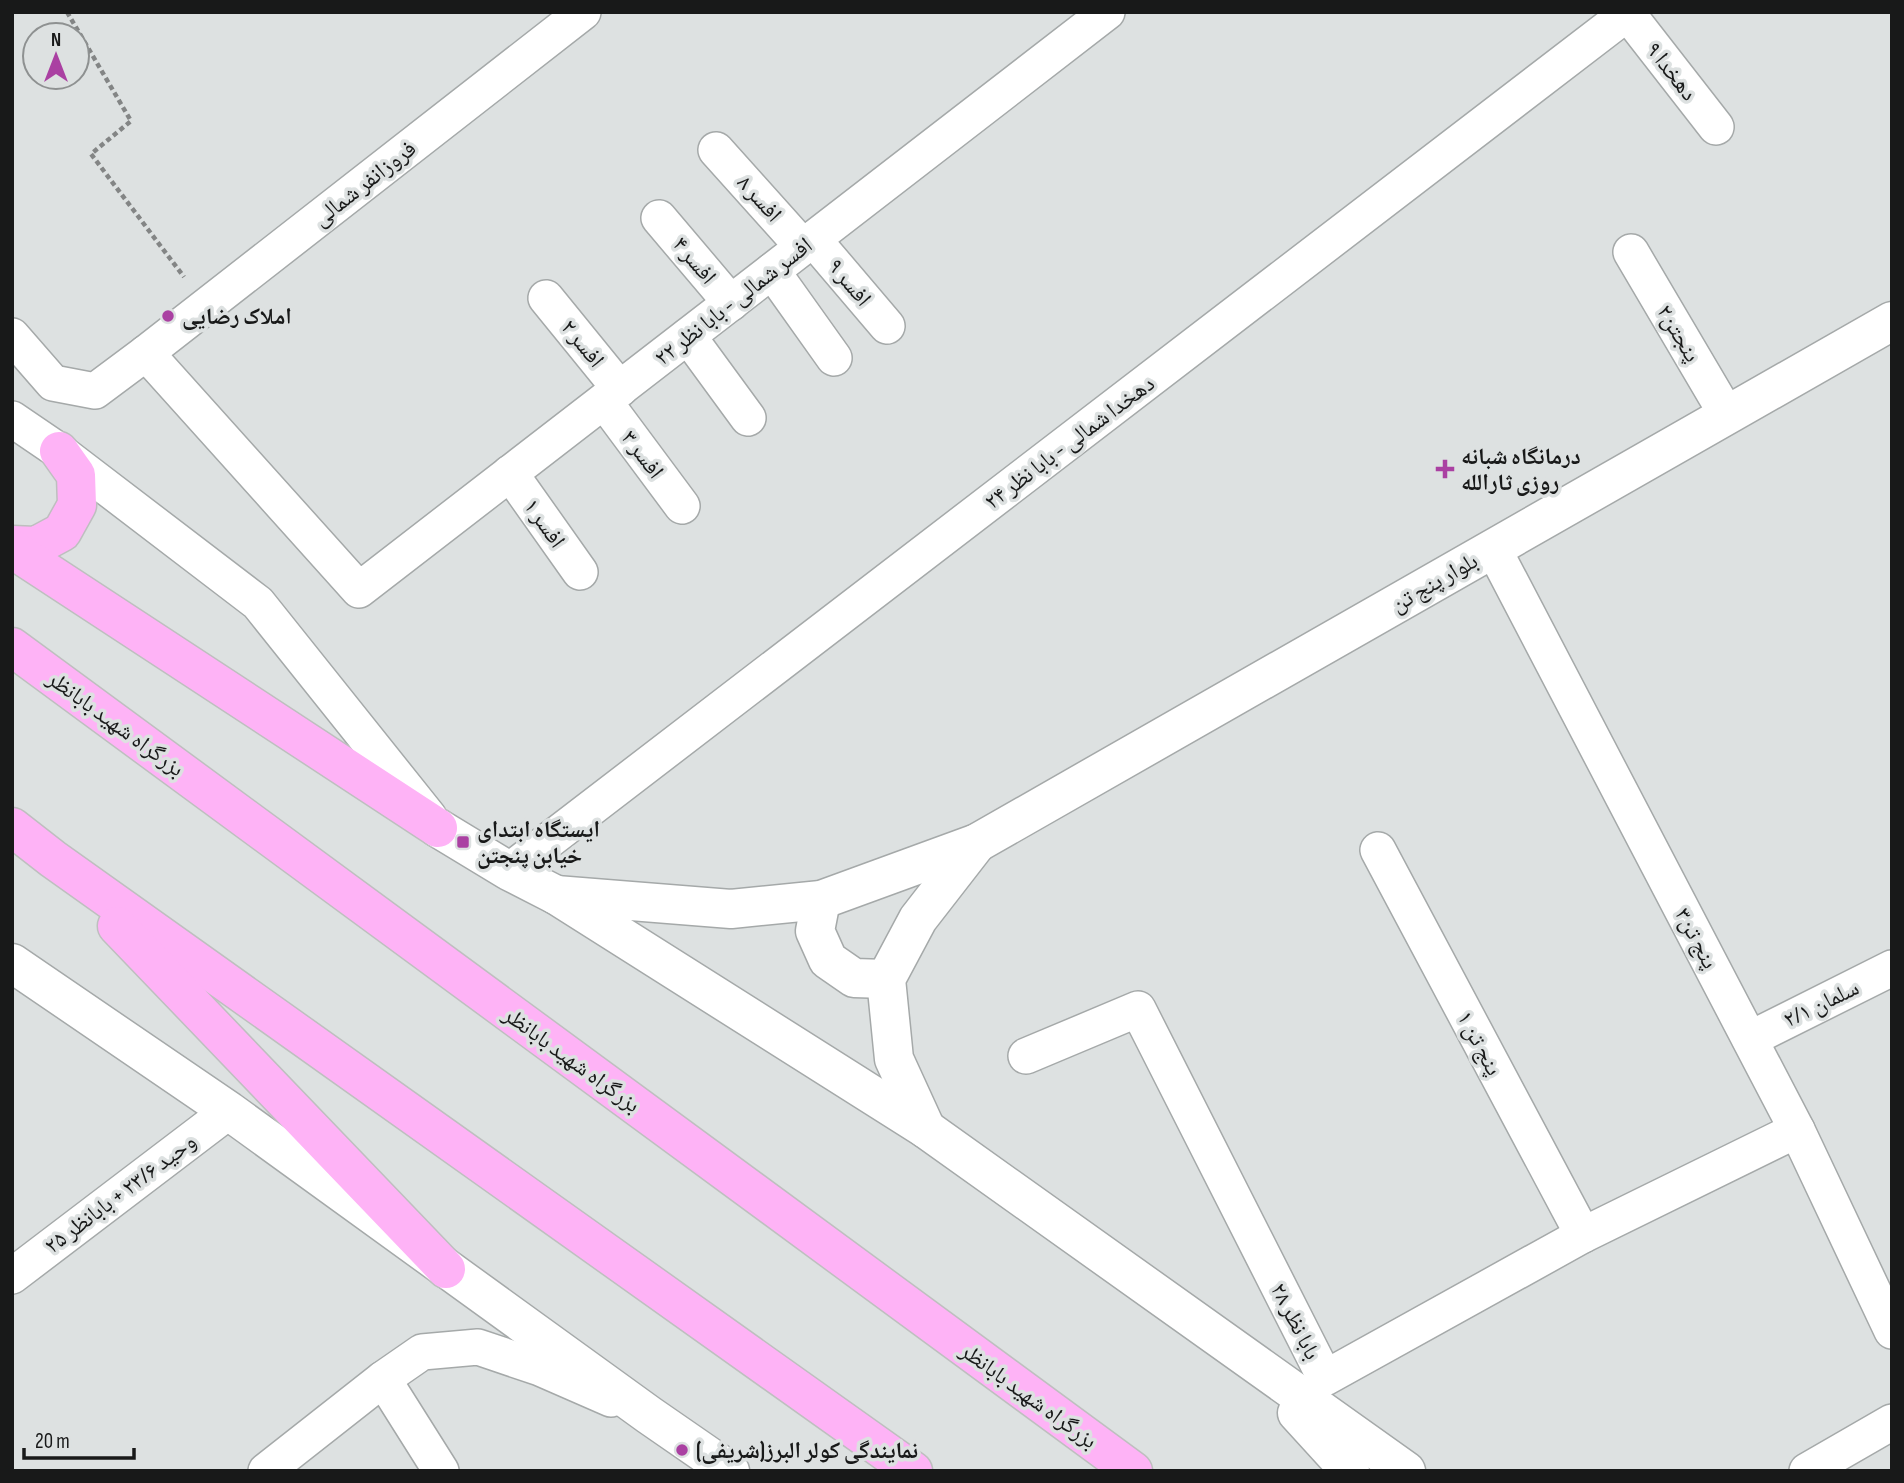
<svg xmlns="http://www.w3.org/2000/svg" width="1904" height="1483" viewBox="0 0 1904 1483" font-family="'Sofia Sans Condensed','Noto Naskh Arabic',sans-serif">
<rect width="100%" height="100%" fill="#dde1e1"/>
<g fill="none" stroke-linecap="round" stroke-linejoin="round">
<g stroke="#a5a9a9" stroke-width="38">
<g id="minor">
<path d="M 1628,14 L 1716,127"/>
<path d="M 716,150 L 803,247"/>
<path d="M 659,218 L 731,303"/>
<path d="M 813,239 L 887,326"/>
<path d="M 1631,252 L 1727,415"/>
<path d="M 772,271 L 834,358"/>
<path d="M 546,298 L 620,389"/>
<path d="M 12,336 L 53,383 L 95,391 L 146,353 L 583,12"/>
<path d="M 688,336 L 748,418"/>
<path d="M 146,353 L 359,590 L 1107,12"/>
<path d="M 604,401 L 682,506"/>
<path d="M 12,419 L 59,451 L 258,603 L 429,817"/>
<path d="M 510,473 L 580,572"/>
<path d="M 1493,548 L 1797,1130 L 1892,1331"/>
<path d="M 1378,850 L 1583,1235"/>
<path d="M 509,871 L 1629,12"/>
<path d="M 1750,1039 L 1892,968"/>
<path d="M 1026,1056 L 1138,1009 L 1325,1378 L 1583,1235 L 1797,1130"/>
<path d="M 12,1276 L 229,1111"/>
<path d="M 383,1379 L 441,1471"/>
<path d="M 266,1471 L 383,1379 L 422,1352 L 478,1347 L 540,1368 L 611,1399"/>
<path d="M 1807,1471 L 1892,1422"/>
</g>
</g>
<g stroke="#a5a9a9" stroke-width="41">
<g id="secondary">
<path d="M 438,828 L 509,871 L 556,895 L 926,1129 L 1406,1471"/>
<path d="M 556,895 L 731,909 L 821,900 L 977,843 L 1892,321"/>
<path d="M 821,900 L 815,931 L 828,960 L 854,978 L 886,979"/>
<path d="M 12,963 L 229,1111 L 649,1415 L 730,1471"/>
<path d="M 926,1129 L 894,1059 L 886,979 L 918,919 L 977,843"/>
<path d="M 1297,1413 L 1350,1471"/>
</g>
</g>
<g stroke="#bebfbf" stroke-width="41">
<g id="trunk">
<path d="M 12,545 L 36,546 L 62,532 L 77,505 L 76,475 L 59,451"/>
<path d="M 12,549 L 438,828"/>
<path d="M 12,647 L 1133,1471"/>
<path d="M 12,827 L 53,859 L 913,1471"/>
<path d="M 117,926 L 446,1269"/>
</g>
</g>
<path stroke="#838585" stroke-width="4.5" stroke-dasharray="5 3.5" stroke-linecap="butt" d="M 67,12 L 131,121 L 91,154 L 184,277"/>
<use href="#minor" stroke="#fff" stroke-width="35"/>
<use href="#secondary" stroke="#fff" stroke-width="38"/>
<use href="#trunk" stroke="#feb3f6" stroke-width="38"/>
</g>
<g fill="#aa40a2" stroke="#dde1e1" stroke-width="2.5">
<circle cx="168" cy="316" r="7"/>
<path d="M1441.5 458.5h7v7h7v7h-7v7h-7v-7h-7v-7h7z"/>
<rect x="456" y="835" width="14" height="14" rx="3.5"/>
<circle cx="682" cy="1450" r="7"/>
</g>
<g text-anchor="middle" stroke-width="7" stroke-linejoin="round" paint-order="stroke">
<g font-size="23" fill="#181919" stroke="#dde1e1">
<text transform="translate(1672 71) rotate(52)" y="8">دهخدا ۹</text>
<text transform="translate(364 183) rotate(-38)" y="8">فروزانفر شمالی</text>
<text transform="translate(760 198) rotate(48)" y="8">افسر ۸</text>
<text transform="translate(695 260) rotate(50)" y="8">افسر ۴</text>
<text transform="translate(850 282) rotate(50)" y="8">افسر ۹</text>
<text transform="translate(733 301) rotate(-38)" y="8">افسر شمالی - بابا نظر ۲۲</text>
<text transform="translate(1679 333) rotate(59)" y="8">پنجتن۲</text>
<text transform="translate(583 343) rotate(51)" y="8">افسر ۲</text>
<text transform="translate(1069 442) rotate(-37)" y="8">دهخدا شمالی - بابا نظر ۲۴</text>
<text transform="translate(643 454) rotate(53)" y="8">افسر ۳</text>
<text transform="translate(545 523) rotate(55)" y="8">افسر ۱</text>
<text transform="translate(1434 582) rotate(-30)" y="8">بلوار پنج تن</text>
<text transform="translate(116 723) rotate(36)" y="8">بزرگراه شهید بابانظر</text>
<text transform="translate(1697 938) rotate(62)" y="8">پنج تن۳</text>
<text transform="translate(1821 1003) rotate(-26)" y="8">سلمان ۲/۱</text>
<text transform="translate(1480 1043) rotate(62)" y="8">پنج تن ۱</text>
<text transform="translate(572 1059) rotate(36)" y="8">بزرگراه شهید بابانظر</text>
<text transform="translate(120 1193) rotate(-37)" y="8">وحید ۲۳/۶ + بابانظر ۲۵</text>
<text transform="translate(1296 1321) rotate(63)" y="8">بابا نظر ۲۸</text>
<text transform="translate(1029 1395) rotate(36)" y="8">بزرگراه شهید بابانظر</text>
</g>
<g font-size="23" font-weight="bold" fill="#181919" stroke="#dde1e1" text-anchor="start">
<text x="182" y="324">املاک رضایی</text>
<text x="1461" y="464">درمانگاه شبانه<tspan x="1461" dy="26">روزی ثارالله</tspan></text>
<text x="477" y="837">ایستگاه ابتدای<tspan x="477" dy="26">خیابن پنجتن</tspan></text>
<text x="696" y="1458">نمایندگی کولر البرز(شریفی)</text>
</g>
</g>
<rect width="1904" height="1483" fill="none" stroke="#181919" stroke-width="28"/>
<g transform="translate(56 56)"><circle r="33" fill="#dde1e1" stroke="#8e9191" stroke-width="2"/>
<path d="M0-5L12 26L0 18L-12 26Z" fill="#aa40a2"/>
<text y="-10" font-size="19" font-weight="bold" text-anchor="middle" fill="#181919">N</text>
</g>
<path d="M24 1448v10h110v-10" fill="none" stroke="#181919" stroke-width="3.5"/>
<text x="35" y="1448" font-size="21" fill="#181919" stroke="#dde1e1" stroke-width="5" paint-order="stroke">20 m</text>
</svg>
